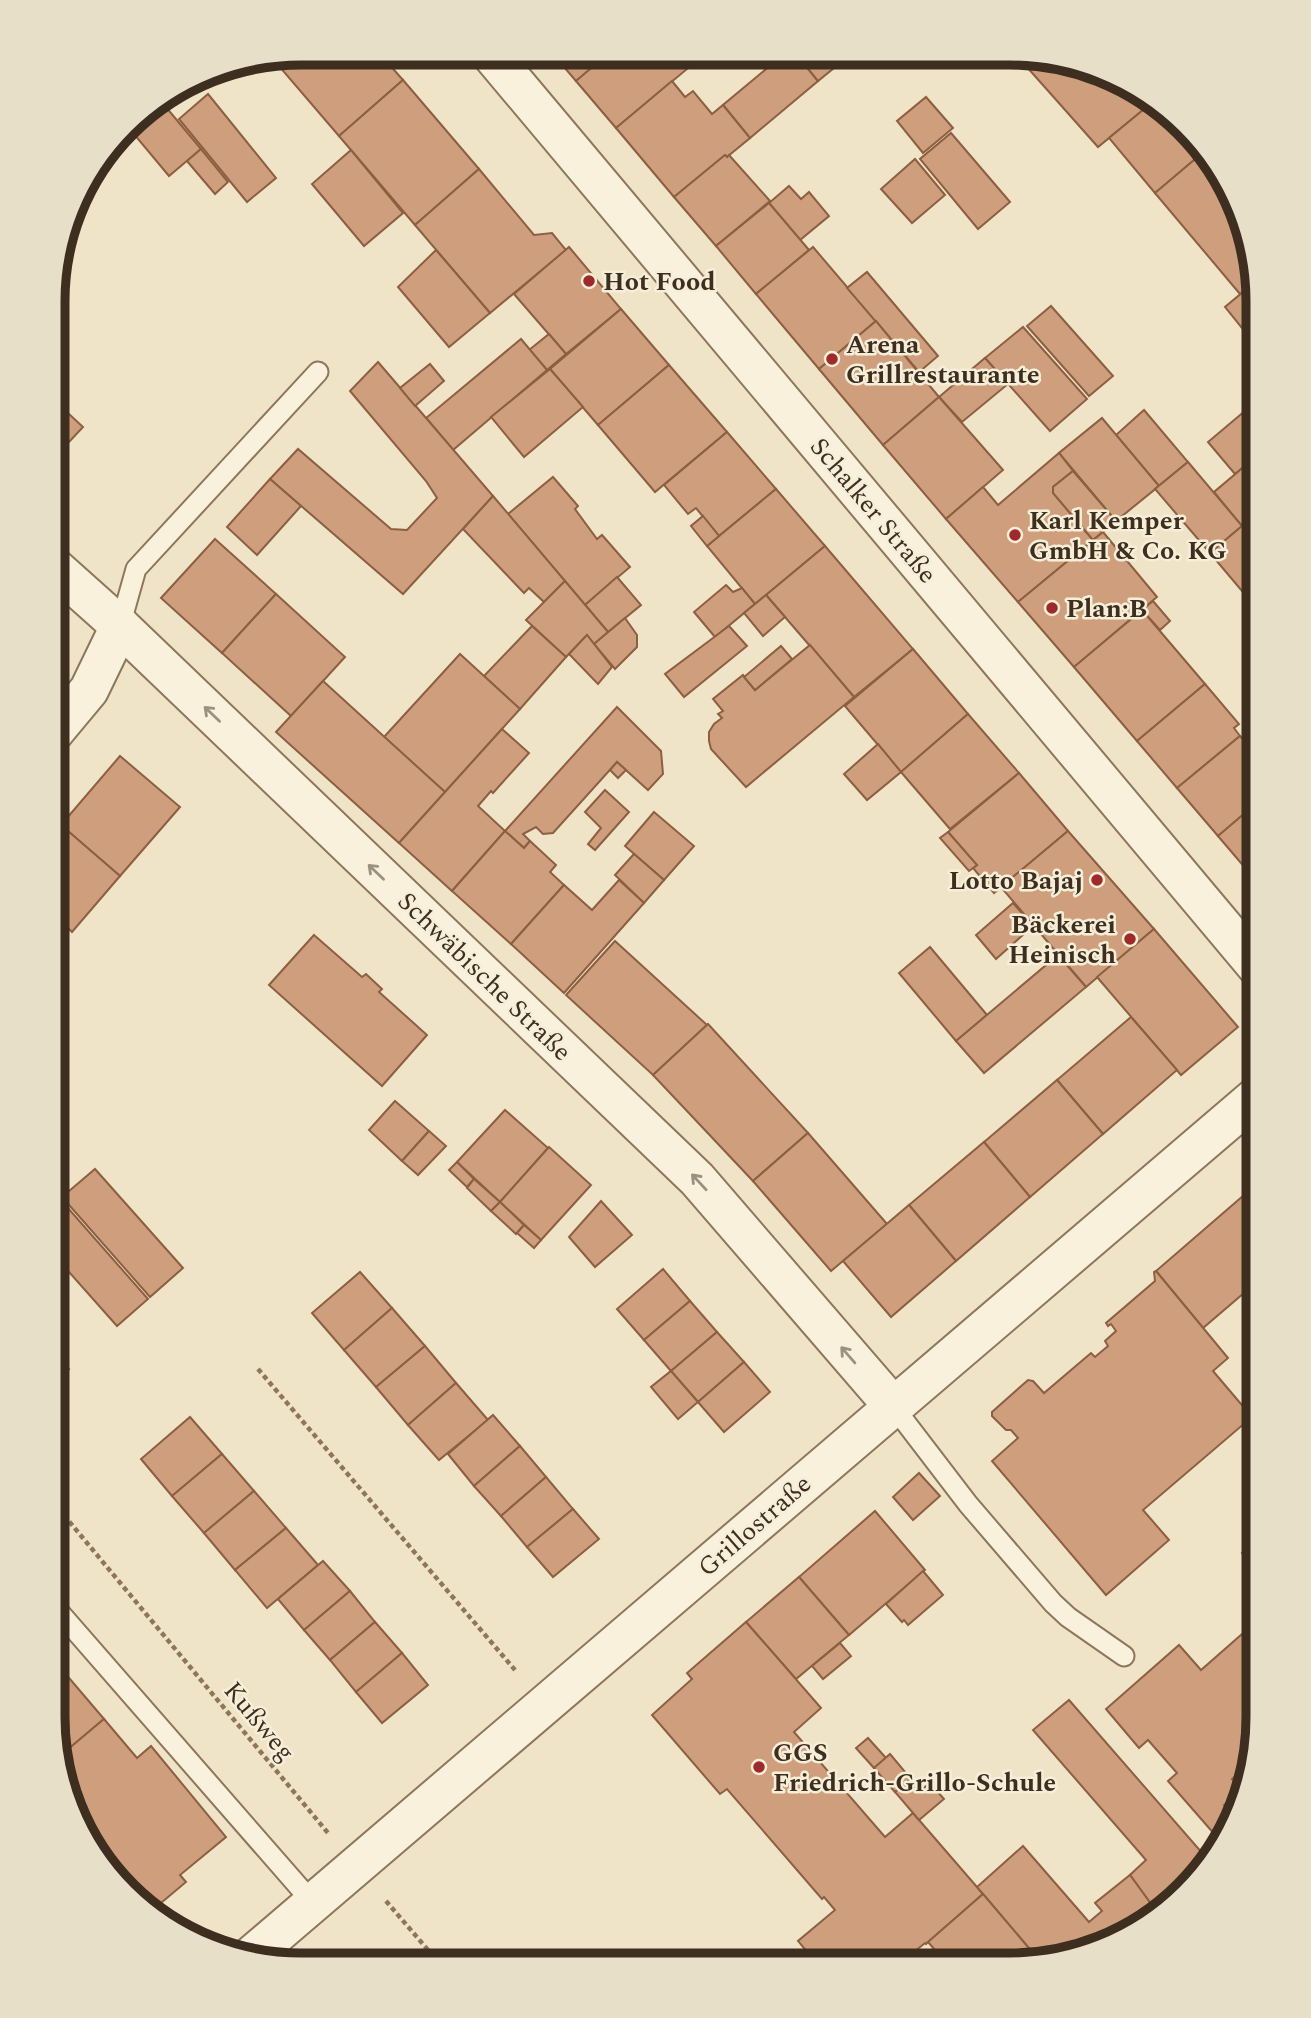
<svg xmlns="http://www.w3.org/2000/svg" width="1311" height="2018" viewBox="0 0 1311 2018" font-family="Spectral,serif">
<rect width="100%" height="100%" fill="#f0e4c8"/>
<g fill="#cf9f7d" stroke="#8d5f41" stroke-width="2">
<path d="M 301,52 L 379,53 L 403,80 L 339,136 L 272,58 Z"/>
<path d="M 552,53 L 609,53 L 576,81 Z"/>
<path d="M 609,53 L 674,54 L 687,69 L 616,128 L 576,81 Z"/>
<path d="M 674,54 L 692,54 L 682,62 Z"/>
<path d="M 784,54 L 796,54 L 818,81 L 750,138 L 723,105 Z"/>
<path d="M 796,54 L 841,54 L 845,59 L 818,81 Z"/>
<path d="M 1021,55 L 1038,55 L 1028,63 Z"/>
<path d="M 1038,55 L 1043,55 L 1154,101 L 1098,147 L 1026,66 Z"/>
<path d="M 403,80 L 479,169 L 415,225 L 339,136 Z"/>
<path d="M 672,81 L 685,97 L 693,91 L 712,114 L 723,105 L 750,138 L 727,157 L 725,155 L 674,197 L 616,128 Z"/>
<path d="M 208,94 L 276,178 L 247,202 L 179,119 Z"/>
<path d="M 926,97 L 953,128 L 923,153 L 897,121 Z"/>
<path d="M 160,100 L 201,149 L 169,176 L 128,127 L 137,114 Z"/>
<path d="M 1154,101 L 1161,104 L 1200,155 L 1155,193 L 1109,138 Z"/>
<path d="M 951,133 L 1010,202 L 978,229 L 920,159 Z"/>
<path d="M 201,149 L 228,182 L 215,194 L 187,161 Z"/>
<path d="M 351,150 L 403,213 L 364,246 L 312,184 Z"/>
<path d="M 725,155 L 727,157 L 729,155 L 770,201 L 716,246 L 674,197 Z"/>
<path d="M 1200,155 L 1239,206 L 1255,282 L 1240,294 L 1155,193 Z"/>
<path d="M 915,159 L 945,195 L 912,223 L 881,189 Z"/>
<path d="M 479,169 L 534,235 L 552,233 L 566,250 L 490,313 L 415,225 Z"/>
<path d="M 789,186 L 801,199 L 809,192 L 829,216 L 800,240 L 769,203 Z"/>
<path d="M 769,203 L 809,250 L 756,294 L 716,246 Z"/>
<path d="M 569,247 L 621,309 L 566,354 L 514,294 Z"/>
<path d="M 813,247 L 876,321 L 819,369 L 756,294 Z"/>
<path d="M 436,250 L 490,313 L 449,347 L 398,287 Z"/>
<path d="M 867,272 L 938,356 L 919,372 L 847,288 Z"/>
<path d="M 1255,282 L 1258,301 L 1258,348 L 1225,307 Z"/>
<path d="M 1051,306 L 1113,376 L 1089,396 L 1027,326 Z"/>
<path d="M 621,309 L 669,365 L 598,425 L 550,369 Z"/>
<path d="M 876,321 L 939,397 L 883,445 L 819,369 Z"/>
<path d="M 1023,327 L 1087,399 L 1050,431 L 985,358 Z"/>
<path d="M 549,334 L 566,354 L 547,370 L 529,350 Z"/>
<path d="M 521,339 L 547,370 L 453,450 L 426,418 Z"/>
<path d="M 985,358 L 1008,384 L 962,422 L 939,397 Z"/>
<path d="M 378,362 L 493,496 L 403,594 L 270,479 L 298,449 L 391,529 L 407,530 L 437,498 L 426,481 L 350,391 Z"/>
<path d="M 430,364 L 444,381 L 415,406 L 400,388 Z"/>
<path d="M 669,365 L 727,432 L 655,492 L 598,425 Z"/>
<path d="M 550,369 L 583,407 L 524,457 L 491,417 Z"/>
<path d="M 939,397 L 1003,470 L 946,519 L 883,445 Z"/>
<path d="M 54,400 L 83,427 L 54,458 Z"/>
<path d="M 1258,400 L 1258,455 L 1235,474 L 1208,442 Z"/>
<path d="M 1144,410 L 1188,462 L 1159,486 L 1116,435 Z"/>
<path d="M 1102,418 L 1159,486 L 1116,521 L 1059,453 Z"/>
<path d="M 727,432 L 776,489 L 719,536 L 696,508 L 688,514 L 664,485 Z"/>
<path d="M 1059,453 L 1073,471 L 1053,487 L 1053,493 L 1093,540 L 1018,602 L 946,519 L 983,487 L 998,505 Z"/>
<path d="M 1258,455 L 1258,519 L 1245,530 L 1214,492 Z"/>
<path d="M 1188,462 L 1242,526 L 1210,553 L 1155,489 Z"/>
<path d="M 1073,471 L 1116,521 L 1093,540 L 1053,493 L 1053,487 Z"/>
<path d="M 553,477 L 578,506 L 575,509 L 597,539 L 602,535 L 630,567 L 585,605 L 508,514 Z"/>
<path d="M 270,479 L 301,506 L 257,555 L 227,527 Z"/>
<path d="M 776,489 L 825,546 L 755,604 L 707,546 Z"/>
<path d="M 493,496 L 565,581 L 544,602 L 529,588 L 524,593 L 463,529 Z"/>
<path d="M 703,516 L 719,536 L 707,546 L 691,526 Z"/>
<path d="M 1242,526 L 1258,546 L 1258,610 L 1210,553 Z"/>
<path d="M 1103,532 L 1157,597 L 1074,667 L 1018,602 Z"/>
<path d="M 215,539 L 276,594 L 222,653 L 161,598 Z"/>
<path d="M 825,546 L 913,649 L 854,697 L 766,595 Z"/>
<path d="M 617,577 L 641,605 L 608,632 L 585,605 Z"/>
<path d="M 565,581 L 608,632 L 594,644 L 587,635 L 566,657 L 526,620 Z"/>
<path d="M 726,585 L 733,592 L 742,588 L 755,604 L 715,637 L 694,612 Z"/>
<path d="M 276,594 L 345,657 L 291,716 L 222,653 Z"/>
<path d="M 766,595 L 785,617 L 763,636 L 744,613 Z"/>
<path d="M 1153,601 L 1170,621 L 1160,630 L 1142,610 Z"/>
<path d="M 1142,610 L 1205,684 L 1137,741 L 1074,667 Z"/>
<path d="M 625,618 L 637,635 L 637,647 L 615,669 L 594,644 Z"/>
<path d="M 532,626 L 566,657 L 520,709 L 484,676 Z"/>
<path d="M 729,626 L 747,646 L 684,697 L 665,674 Z"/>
<path d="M 587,635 L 612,667 L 598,684 L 569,654 Z"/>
<path d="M 810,645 L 854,697 L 746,787 L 711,749 L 709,741 L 709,732 L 714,724 L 722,718 L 718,714 L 723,711 L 713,699 L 743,675 L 755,690 Z"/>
<path d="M 781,646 L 792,659 L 755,690 L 744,677 Z"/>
<path d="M 913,649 L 968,714 L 901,772 L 845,706 Z"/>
<path d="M 460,654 L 520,709 L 445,792 L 384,737 Z"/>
<path d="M 323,681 L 445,792 L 399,843 L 276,732 Z"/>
<path d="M 1205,684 L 1239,724 L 1234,728 L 1240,736 L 1177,788 L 1137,741 Z"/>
<path d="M 617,707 L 661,751 L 663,774 L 648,790 L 617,762 L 553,833 L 543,834 L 536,827 L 523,834 L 530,841 L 524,848 L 505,831 Z"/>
<path d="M 968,714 L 1019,773 L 950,829 L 901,772 Z"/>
<path d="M 502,729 L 529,753 L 493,793 L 491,791 L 478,806 L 505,831 L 452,891 L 399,843 Z"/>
<path d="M 1240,736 L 1258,756 L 1258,802 L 1218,836 L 1177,788 Z"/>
<path d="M 878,744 L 901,772 L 867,800 L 844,774 Z"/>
<path d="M 120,756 L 180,807 L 120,876 L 61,825 Z"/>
<path d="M 617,762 L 626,770 L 618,778 L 610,770 Z"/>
<path d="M 1019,773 L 1068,831 L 994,893 L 973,868 L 977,865 L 948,832 Z"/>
<path d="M 605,790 L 629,812 L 595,850 L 588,844 L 601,828 L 585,812 Z"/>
<path d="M 1258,802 L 1258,883 L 1218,836 Z"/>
<path d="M 654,812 L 694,846 L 664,880 L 625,846 Z"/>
<path d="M 61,825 L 120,876 L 72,932 L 67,927 L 54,942 L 54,833 Z"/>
<path d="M 505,831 L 524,848 L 530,841 L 556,865 L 550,872 L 564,885 L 511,944 L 452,891 Z"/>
<path d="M 1068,831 L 1154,929 L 1086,987 L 1001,887 Z"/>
<path d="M 948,832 L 977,865 L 969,871 L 940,838 Z"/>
<path d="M 634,854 L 664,880 L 644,903 L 615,875 Z"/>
<path d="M 619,880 L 644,903 L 564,993 L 511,944 L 564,885 L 592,910 Z"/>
<path d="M 1013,903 L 1033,926 L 996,959 L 976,935 Z"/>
<path d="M 1154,929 L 1238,1027 L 1181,1075 L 1097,977 Z"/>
<path d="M 314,935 L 362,977 L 366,974 L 382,989 L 379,992 L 427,1035 L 382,1086 L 269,985 Z"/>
<path d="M 615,941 L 707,1025 L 653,1075 L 566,995 Z"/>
<path d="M 930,947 L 987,1015 L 956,1041 L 899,973 Z"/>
<path d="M 1058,955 L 1086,987 L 984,1073 L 956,1041 Z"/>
<path d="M 1131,1017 L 1177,1070 L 1103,1134 L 1057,1080 Z"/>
<path d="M 708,1024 L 808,1133 L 753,1181 L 653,1075 Z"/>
<path d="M 1057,1080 L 1103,1134 L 1030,1197 L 984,1142 Z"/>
<path d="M 395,1101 L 429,1131 L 402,1161 L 369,1130 Z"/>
<path d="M 505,1110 L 548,1148 L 500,1202 L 457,1162 Z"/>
<path d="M 429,1131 L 446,1146 L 418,1175 L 402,1161 Z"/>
<path d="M 808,1133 L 887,1224 L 831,1271 L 753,1181 Z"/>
<path d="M 984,1142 L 1030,1197 L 956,1261 L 909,1205 Z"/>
<path d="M 549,1147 L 591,1185 L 541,1240 L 500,1202 Z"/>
<path d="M 457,1162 L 474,1179 L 467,1187 L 449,1170 Z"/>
<path d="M 95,1169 L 183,1268 L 150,1297 L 62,1197 Z"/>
<path d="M 474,1179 L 500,1202 L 491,1211 L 467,1188 Z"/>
<path d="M 1258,1183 L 1258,1281 L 1203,1328 L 1156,1271 Z"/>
<path d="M 60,1199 L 148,1299 L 117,1326 L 53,1254 L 53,1205 Z"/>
<path d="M 601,1201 L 632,1235 L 595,1267 L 569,1237 Z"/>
<path d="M 500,1202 L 524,1225 L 516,1234 L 491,1211 Z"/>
<path d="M 909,1205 L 956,1261 L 891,1317 L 843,1261 Z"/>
<path d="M 524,1225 L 541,1240 L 534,1248 L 517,1233 Z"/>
<path d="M 663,1269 L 690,1301 L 644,1340 L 617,1309 Z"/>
<path d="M 1156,1271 L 1228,1358 L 1213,1371 L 1252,1417 L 1143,1510 L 1169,1540 L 1106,1595 L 992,1461 L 1018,1438 L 1011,1430 L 1006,1430 L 992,1416 L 992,1412 L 1028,1380 L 1033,1381 L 1044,1393 L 1091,1353 L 1095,1357 L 1108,1346 L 1105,1341 L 1116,1331 L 1111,1324 L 1108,1326 L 1106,1323 L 1155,1281 L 1154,1272 Z"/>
<path d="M 360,1272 L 392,1308 L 344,1350 L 312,1313 Z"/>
<path d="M 690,1301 L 717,1332 L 671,1371 L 644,1340 Z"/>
<path d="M 392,1308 L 425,1346 L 376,1387 L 344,1350 Z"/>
<path d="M 717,1332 L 744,1362 L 698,1402 L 671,1371 Z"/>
<path d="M 425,1346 L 456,1383 L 408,1425 L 376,1387 Z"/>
<path d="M 53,1350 L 69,1369 L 53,1382 Z"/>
<path d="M 744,1362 L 770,1392 L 724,1432 L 698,1402 Z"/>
<path d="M 671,1371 L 698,1402 L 678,1419 L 651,1387 Z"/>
<path d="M 456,1383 L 488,1420 L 439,1460 L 408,1425 Z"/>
<path d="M 493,1415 L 520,1446 L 474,1486 L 448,1454 Z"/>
<path d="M 190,1417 L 222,1454 L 172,1496 L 141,1459 Z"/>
<path d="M 520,1446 L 546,1477 L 501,1516 L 474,1486 Z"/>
<path d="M 222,1454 L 254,1491 L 204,1533 L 172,1496 Z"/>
<path d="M 919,1473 L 940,1496 L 913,1520 L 893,1497 Z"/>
<path d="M 546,1477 L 573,1509 L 527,1547 L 501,1516 Z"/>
<path d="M 254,1491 L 286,1528 L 235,1570 L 204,1533 Z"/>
<path d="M 573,1509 L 599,1539 L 553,1577 L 527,1547 Z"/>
<path d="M 875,1511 L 925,1570 L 849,1635 L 799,1577 Z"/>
<path d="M 286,1528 L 318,1565 L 267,1608 L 235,1570 Z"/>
<path d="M 1258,1539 L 1258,1572 L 1242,1553 Z"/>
<path d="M 323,1561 L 350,1591 L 304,1630 L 278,1599 Z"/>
<path d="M 923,1571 L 943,1595 L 908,1625 L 904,1620 L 902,1622 L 886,1604 Z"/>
<path d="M 799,1577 L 849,1635 L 796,1679 L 746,1622 Z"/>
<path d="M 350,1591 L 375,1622 L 330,1660 L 304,1630 Z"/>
<path d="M 1258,1620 L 1258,1734 L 1247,1765 L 1232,1779 L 1239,1788 L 1237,1794 L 1224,1805 L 1231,1813 L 1226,1827 L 1216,1836 L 1168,1781 L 1177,1773 L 1148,1740 L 1139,1748 L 1106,1709 L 1179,1645 L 1201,1670 Z"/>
<path d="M 375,1622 L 402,1653 L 356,1692 L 330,1660 Z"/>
<path d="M 746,1622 L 821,1708 L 794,1732 L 885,1837 L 913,1813 L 983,1894 L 928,1942 L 926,1944 L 925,1943 L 898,1965 L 818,1965 L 798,1941 L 835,1910 L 824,1897 L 822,1899 L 727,1789 L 720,1794 L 652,1715 L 692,1679 L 687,1673 Z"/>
<path d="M 840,1643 L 851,1656 L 823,1679 L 812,1666 Z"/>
<path d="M 402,1653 L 428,1685 L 382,1723 L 356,1692 Z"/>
<path d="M 53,1669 L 59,1677 L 64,1672 L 104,1719 L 65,1752 L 58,1742 L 52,1717 Z"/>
<path d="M 1069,1700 L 1210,1862 L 1159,1915 L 1130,1875 L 1146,1860 L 1033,1730 Z"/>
<path d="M 104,1719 L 137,1758 L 151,1746 L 226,1837 L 180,1875 L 186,1882 L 149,1913 L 72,1812 L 60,1756 Z"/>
<path d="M 868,1738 L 886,1758 L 874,1768 L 856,1748 Z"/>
<path d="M 890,1754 L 911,1779 L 895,1792 L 874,1768 Z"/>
<path d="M 911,1779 L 921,1790 L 930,1783 L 944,1799 L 919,1820 L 895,1792 Z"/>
<path d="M 1023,1846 L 1089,1922 L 1102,1911 L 1095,1903 L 1130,1875 L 1159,1915 L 1105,1946 L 1039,1960 L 977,1887 Z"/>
<path d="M 983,1894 L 1039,1960 L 1010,1965 L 948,1965 L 928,1942 Z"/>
</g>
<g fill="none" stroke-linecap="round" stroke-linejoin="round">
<g stroke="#8d765c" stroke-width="23">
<g id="lane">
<path d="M 120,626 L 136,569 L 318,372"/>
<path d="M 893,1406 L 968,1504 L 1053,1603 L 1068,1617 L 1124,1656"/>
<path d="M 53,1605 L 313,1903"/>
</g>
</g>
<g stroke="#8d765c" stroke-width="42">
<g id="street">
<path d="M 490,53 L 1258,968"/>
<path d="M 54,567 L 120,626 L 697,1179 L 893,1406"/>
<path d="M 54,732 L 89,690 L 120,626"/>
<path d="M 251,1956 L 1258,1095"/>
</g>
</g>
<g stroke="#8d765c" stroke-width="4.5" stroke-dasharray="5 3.5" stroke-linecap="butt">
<path d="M 258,1369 L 515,1670"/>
<path d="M 53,1502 L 328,1833"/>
<path d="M 386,1901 L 440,1964"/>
</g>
<use href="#lane" stroke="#faf1dc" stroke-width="19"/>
<use href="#street" stroke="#faf1dc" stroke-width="38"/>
</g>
<defs><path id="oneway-shaft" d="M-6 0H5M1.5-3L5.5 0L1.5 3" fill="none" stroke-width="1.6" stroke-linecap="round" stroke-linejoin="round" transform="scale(1.75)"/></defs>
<g stroke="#9c907e">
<use href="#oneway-shaft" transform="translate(212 714) rotate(-136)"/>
<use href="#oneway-shaft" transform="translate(376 872) rotate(-136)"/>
<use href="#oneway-shaft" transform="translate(699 1182) rotate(-133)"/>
<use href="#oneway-shaft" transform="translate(848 1355) rotate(-131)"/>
</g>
<g fill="#9e2a2b" stroke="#f7eed8" stroke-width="2.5">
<circle cx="589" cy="281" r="7"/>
<circle cx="832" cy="359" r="7"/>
<circle cx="1015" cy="535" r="7"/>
<circle cx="1052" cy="608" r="7"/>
<circle cx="1097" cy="880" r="7"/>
<circle cx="1130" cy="939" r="7"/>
<circle cx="759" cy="1767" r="7"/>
</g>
<g text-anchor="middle" stroke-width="5" stroke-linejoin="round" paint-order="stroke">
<g font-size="26" font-weight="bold" fill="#3d2e20" stroke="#f7eed8" text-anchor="start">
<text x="603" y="290">Hot Food</text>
<text x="846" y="353">Arena<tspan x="846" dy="30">Grillrestaurante</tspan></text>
<text x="1029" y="529">Karl Kemper<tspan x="1029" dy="30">GmbH &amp; Co. KG</tspan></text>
<text x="1066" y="617">Plan:B</text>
<text x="1083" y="889" text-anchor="end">Lotto Bajaj</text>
<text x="1116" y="933" text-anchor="end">Bäckerei<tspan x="1116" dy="30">Heinisch</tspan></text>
<text x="773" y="1761">GGS<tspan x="773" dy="30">Friedrich-Grillo-Schule</tspan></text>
</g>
<g font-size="26" fill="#3d2e20" stroke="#f7eed8">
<text transform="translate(874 510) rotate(50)" y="9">Schalker Straße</text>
<text transform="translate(485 976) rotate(44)" y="9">Schwäbische Straße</text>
<text transform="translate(754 1525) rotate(-41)" y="9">Grillostraße</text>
<text transform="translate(260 1721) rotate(50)" y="9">Kußweg</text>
</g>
</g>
<path d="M0 0H1311V2018H0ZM301 65H1010A236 236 0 0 1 1246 301V1717A236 236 0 0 1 1010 1953H301A236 236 0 0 1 65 1717V301A236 236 0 0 1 301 65Z" fill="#e8dfc9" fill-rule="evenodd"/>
<path fill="none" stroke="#3d2e20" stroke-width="9" d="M301 65H1010A236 236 0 0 1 1246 301V1717A236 236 0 0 1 1010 1953H301A236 236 0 0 1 65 1717V301A236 236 0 0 1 301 65Z"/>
</svg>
